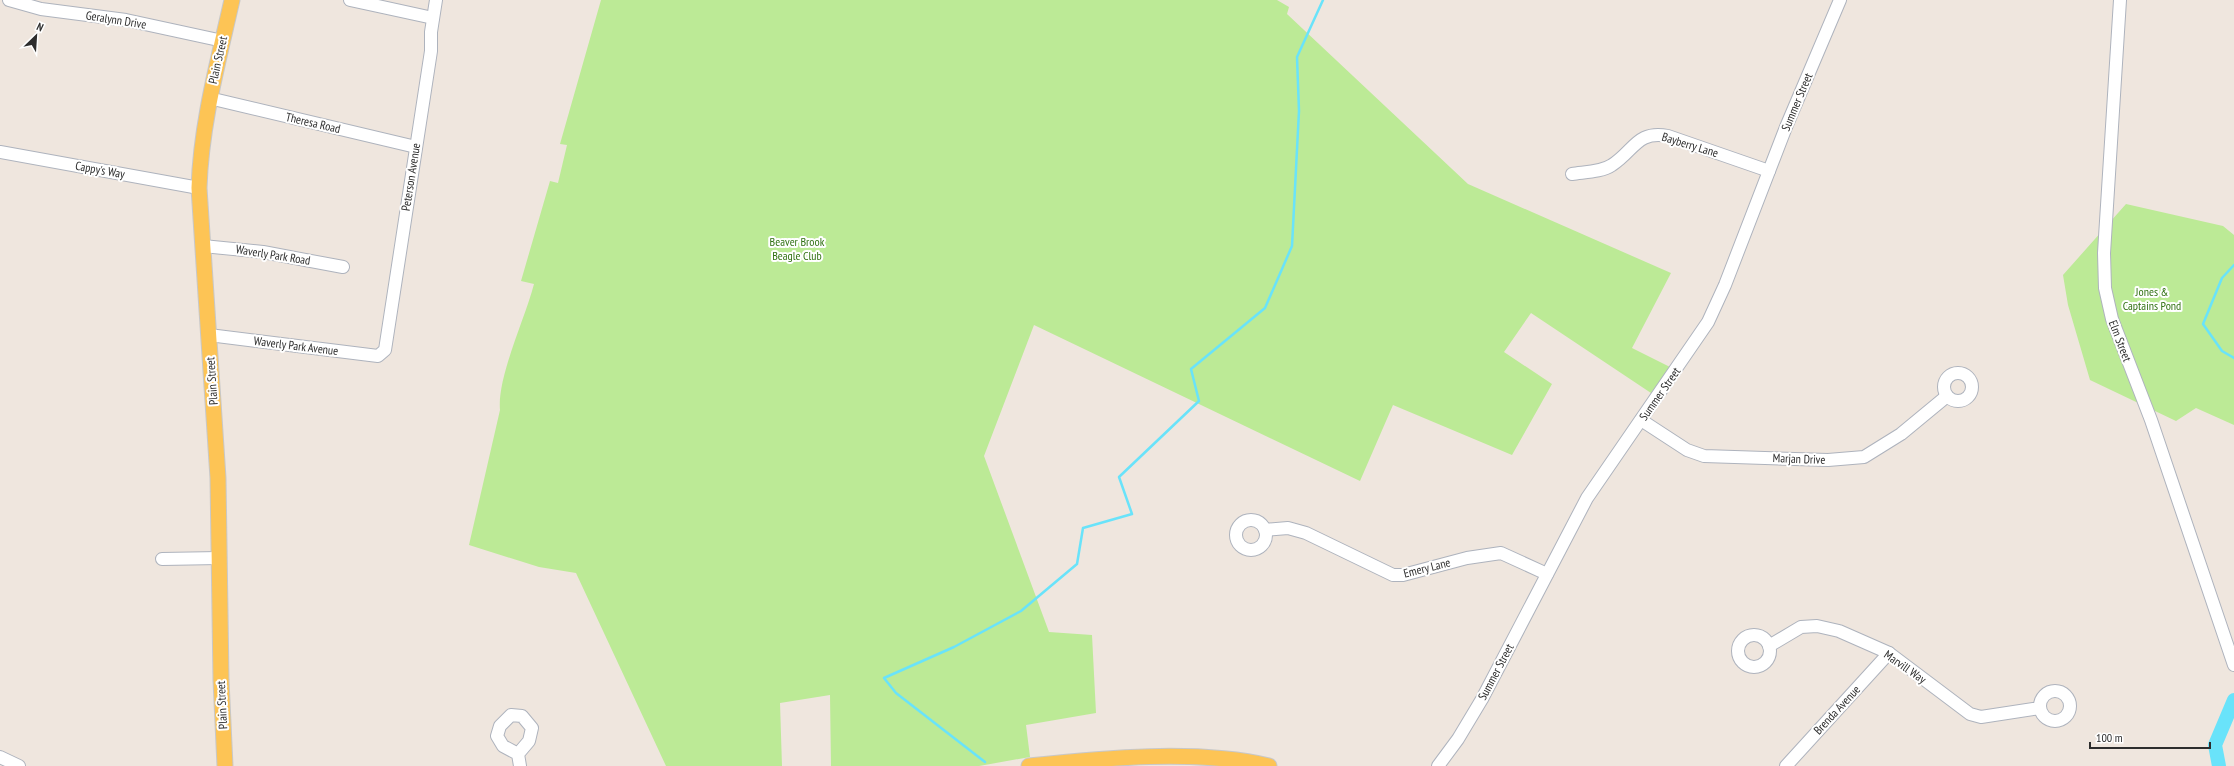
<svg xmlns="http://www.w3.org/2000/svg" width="2234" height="766" viewBox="0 0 2234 766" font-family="'PT Sans Narrow',sans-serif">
<rect width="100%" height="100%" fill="#efe6de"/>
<g fill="#bcea96">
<path d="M 601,0 L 1277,0 L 1289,7 L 1287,14 L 1468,184 L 1671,273 L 1632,348 L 1670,367 L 1651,393 L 1531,313 L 1504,352 L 1552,384 L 1512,455 L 1393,405 L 1360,481 L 1034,325 L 984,456 L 1049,632 L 1092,635 L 1096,713 L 1026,725 L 1030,757 L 979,766 L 831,766 L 830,695 L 780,703 L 782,766 L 666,766 L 576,573 L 539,567 L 469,545 L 500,410 C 497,377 525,319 534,284 L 521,281 L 550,181 L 558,183 L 567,145 L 560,144 Z"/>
<path d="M 2126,204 L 2223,226 L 2234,235 L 2234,425 L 2196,408 L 2176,421 L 2090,380 L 2068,305 L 2063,275 Z"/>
</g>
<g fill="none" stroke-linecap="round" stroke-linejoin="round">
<g stroke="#69e3fa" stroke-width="2.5">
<path d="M 2234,265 L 2222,278 L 2203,324 L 2222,351 L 2234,358"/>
<path d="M 985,762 L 896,693 L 884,678 L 954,647 L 1021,611 L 1077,564 L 1083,528 L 1132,514 L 1119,477 L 1199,401 L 1191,369 L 1265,308 L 1292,246 L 1299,111 L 1297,57 L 1323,0"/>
</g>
<path stroke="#69e3fa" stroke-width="14" d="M 2219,766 L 2215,745 L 2234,700"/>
<g stroke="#aeb3bd" stroke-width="14">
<g id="minor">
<path d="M 9,0 L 41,9 L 126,20 L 223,41"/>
<path d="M 350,0 L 433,18"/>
<path d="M 2120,0 L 2104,253 L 2105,288 L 2112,319 L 2151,420 L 2234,665"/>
<path d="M 209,98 L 416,147"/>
<path d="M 0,152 L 199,188"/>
<path d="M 1572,174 C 1585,172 1602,172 1612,165 C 1634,151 1637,130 1668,136 L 1769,171"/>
<path d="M 203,246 L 263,252 L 343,267"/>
<path d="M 209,335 L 378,356 L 385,350 L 431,51 L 431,32 L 436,0"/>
<circle cx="1958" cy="387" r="14"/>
<path d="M 1641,420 L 1687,450 L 1704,456 L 1828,460 L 1864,457 L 1901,434 L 1947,396"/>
<circle cx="1251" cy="535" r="15"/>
<path d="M 1265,530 L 1288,528 L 1306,533 L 1393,575 L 1403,575 L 1467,558 L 1501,553 L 1547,574"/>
<path d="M 162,559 L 219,558"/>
<circle cx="1754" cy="651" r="16"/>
<path d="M 1769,646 L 1801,627 L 1817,626 L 1839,631 L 1889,653 L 1970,714 L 1981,717 L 2040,708"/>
<circle cx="2055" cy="706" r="15"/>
<path d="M 518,754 L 503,746 L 497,736 L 500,726 L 511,715 L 522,716 L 532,728 L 529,741 L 518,754 L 520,766"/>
<path d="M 0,757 L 19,766"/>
<path d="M 1438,766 L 1458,739 L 1482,699 L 1587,498 L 1708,322 L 1725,285 L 1786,127 L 1840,0"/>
<path d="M 1786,766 L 1889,653"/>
</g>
</g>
<g stroke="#c8c8c8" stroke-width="17">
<g id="major">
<path d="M 225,766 L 221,680 L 218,478 L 199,188 C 201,124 218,62 232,0"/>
<path d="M 1029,766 C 1102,758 1197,749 1269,766"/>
</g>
</g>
<use href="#minor" stroke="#fff" stroke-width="12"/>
<use href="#major" stroke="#fdc455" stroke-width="15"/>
</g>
<g text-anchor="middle" stroke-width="4" stroke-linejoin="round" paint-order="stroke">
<g font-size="12" fill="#2d2d2d" stroke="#fff">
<text transform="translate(116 20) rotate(9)" y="4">Geralynn Drive</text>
<text transform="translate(218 60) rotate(-77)" y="4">Plain Street</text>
<text transform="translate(1797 102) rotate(-67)" y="4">Summer Street</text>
<text transform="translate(313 123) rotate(13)" y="4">Theresa Road</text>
<text transform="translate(1690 145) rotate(17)" y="4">Bayberry Lane</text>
<text transform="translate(100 170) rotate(10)" y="4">Cappy's Way</text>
<text transform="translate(411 177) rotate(-81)" y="4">Peterson Avenue</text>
<text transform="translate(273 255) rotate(9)" y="4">Waverly Park Road</text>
<text transform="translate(2120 341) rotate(69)" y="4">Elm Street</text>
<text transform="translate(296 346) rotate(7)" y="4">Waverly Park Avenue</text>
<text transform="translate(212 381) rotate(-94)" y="4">Plain Street</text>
<text transform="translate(1660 394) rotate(-55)" y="4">Summer Street</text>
<text transform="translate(1799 459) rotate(2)" y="4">Marjan Drive</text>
<text transform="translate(1427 568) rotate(-14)" y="4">Emery Lane</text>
<text transform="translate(1905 667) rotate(35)" y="4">Marvill Way</text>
<text transform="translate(1496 672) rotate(-62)" y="4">Summer Street</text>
<text transform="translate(222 705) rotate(-93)" y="4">Plain Street</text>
<text transform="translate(1837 710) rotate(-47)" y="4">Brenda Avenue</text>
</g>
<g font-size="12" fill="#327214" stroke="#fff">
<text x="797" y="246">Beaver Brook<tspan x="797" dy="14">Beagle Club</tspan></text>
<text x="2152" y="296">Jones &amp;<tspan x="2152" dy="14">Captains Pond</tspan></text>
</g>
</g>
<g transform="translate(36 36) rotate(25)" stroke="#ffffff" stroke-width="3" paint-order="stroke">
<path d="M0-3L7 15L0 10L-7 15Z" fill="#2d2d2d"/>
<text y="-6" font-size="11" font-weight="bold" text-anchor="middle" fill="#2d2d2d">N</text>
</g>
<path d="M2090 742v6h120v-6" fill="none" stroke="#2d2d2d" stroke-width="2"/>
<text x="2096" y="742" font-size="12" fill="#2d2d2d" stroke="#ffffff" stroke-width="3" paint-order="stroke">100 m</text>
</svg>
